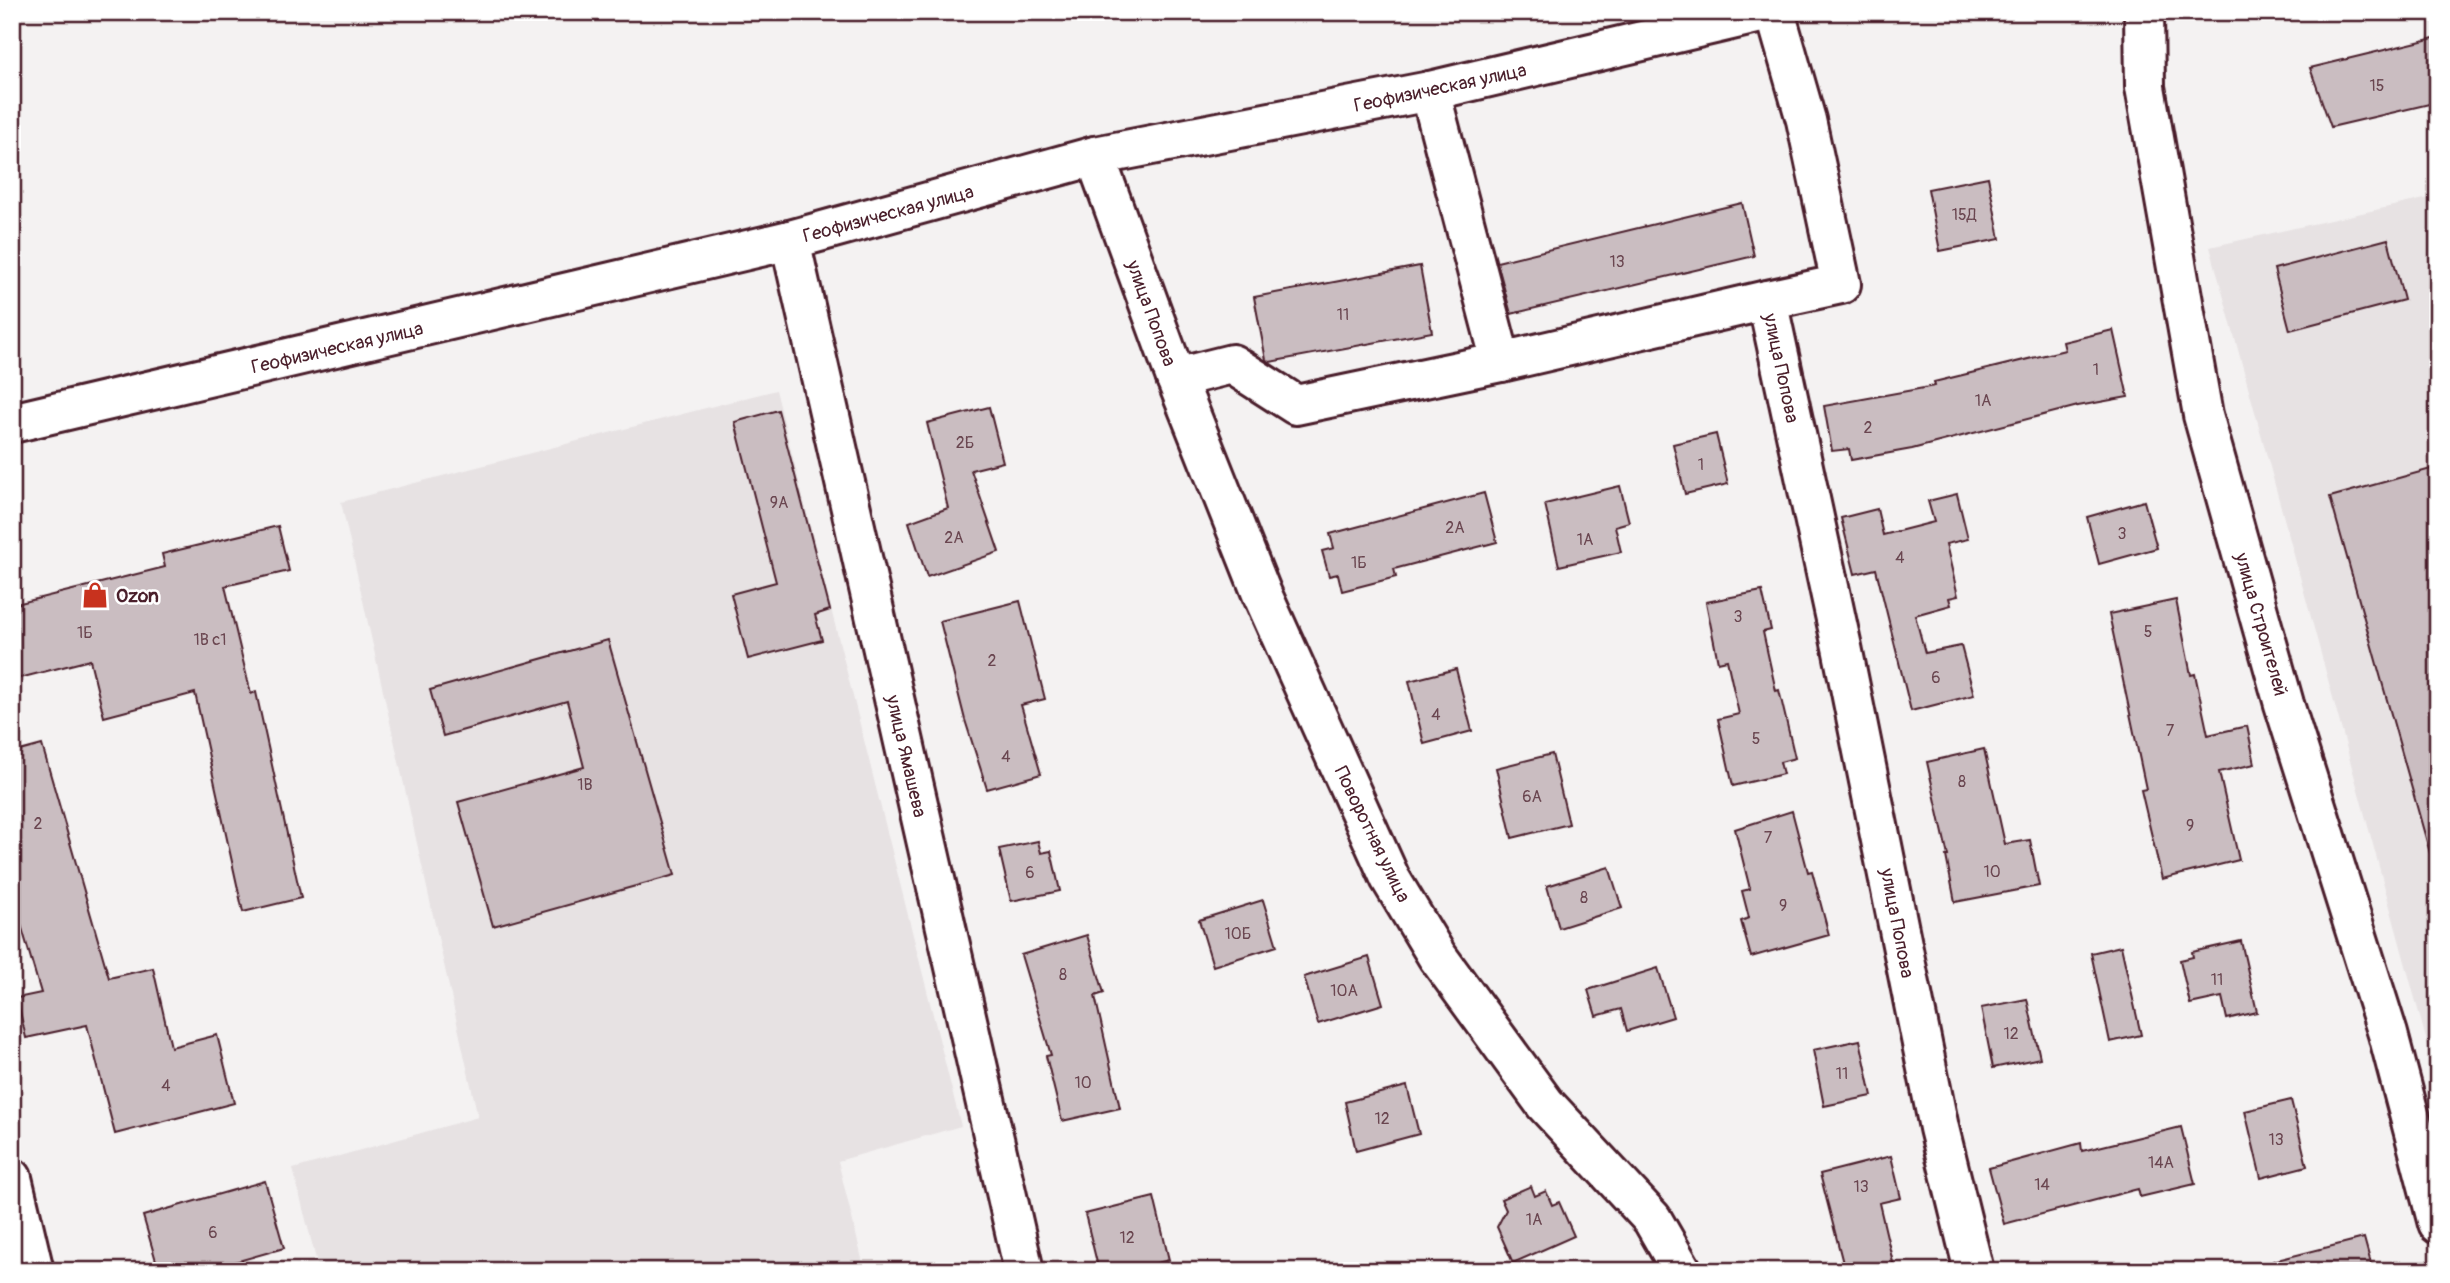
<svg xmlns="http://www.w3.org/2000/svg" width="2450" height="1283" viewBox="0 0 2450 1283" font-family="Pangolin,sans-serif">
<rect width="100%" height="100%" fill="#f4f2f2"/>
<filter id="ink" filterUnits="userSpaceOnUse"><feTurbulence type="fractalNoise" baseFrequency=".0143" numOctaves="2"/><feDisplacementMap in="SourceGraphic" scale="14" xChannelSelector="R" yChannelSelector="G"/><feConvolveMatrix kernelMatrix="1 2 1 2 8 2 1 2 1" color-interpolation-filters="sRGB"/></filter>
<g filter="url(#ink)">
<g fill="#e7e2e3">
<path d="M 2438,196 L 2438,1083 L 2210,247 Z"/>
<path d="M 776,390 L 961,1126 L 838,1161 L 865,1271 L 319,1271 L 293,1169 L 478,1117 L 341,502 Z"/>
</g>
<g fill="#cabdc1" stroke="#4a1f2b" stroke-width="2">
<path d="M 2438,37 L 2438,102 L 2331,127 L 2310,68 Z"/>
<path d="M 1988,177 L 2000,239 L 1940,251 L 1928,189 Z"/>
<path d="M 1742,203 L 1754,256 L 1511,314 L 1497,262 Z"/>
<path d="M 2388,239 L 2404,300 L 2290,330 L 2274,269 Z"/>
<path d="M 1420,266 L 1432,332 L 1270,362 L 1266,360 L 1254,297 Z"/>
<path d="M 2113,330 L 2128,397 L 2078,406 L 1912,449 L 1851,460 L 1849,449 L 1832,451 L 1824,406 L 1935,386 L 1934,382 L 2065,350 L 2063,342 Z"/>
<path d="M 989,407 L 1003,462 L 971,470 L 999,552 L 927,577 L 909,522 L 948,508 L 927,423 Z"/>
<path d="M 778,410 L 830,610 L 815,615 L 822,640 L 748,659 L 731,594 L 776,582 L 735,422 Z"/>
<path d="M 1716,434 L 1728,484 L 1685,494 L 1673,444 Z"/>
<path d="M 2438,467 L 2438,852 L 2430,853 L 2330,497 Z"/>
<path d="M 1620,486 L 1629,522 L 1615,526 L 1621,552 L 1559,566 L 1545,504 Z"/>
<path d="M 1484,493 L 1497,542 L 1394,569 L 1396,577 L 1342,591 L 1338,574 L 1329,576 L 1322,551 L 1334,548 L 1330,534 Z"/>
<path d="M 1957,494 L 1968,539 L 1946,544 L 1958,596 L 1949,598 L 1951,605 L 1915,615 L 1925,653 L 1961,646 L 1974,695 L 1911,711 L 1876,569 L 1855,574 L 1841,518 L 1877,509 L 1883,535 L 1934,522 L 1928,501 Z"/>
<path d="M 2144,501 L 2157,548 L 2099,564 L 2087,517 Z"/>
<path d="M 278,526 L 289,571 L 225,586 L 251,694 L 256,692 L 301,898 L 243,912 L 195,693 L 104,717 L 90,660 L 12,680 L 12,605 L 165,567 L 162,554 Z"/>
<path d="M 1762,591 L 1771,630 L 1763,632 L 1776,691 L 1779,690 L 1795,758 L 1780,762 L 1783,774 L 1733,786 L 1718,719 L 1739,714 L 1727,660 L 1718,662 L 1706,602 Z"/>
<path d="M 2176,600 L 2191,675 L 2195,674 L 2208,735 L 2247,726 L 2255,764 L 2219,772 L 2239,860 L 2162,879 L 2141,790 L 2146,789 L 2109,614 Z"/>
<path d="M 1020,601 L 1045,699 L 1021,705 L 1041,774 L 987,789 L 965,720 L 940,621 Z"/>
<path d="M 608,640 L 675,875 L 493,926 L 458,802 L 584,767 L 567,701 L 443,736 L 430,690 Z"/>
<path d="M 1456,669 L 1472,731 L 1424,744 L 1409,681 Z"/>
<path d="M 42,745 L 109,978 L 153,968 L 171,1047 L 217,1035 L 234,1103 L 115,1134 L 87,1025 L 26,1038 L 17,998 L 41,993 L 12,894 L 12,753 Z"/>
<path d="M 1984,749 L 2005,844 L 2030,840 L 2039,886 L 1955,902 L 1946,856 L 1948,856 L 1927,762 Z"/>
<path d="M 1552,754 L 1569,824 L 1512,838 L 1496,768 Z"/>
<path d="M 1792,811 L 1808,872 L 1812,871 L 1829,935 L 1751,957 L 1741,921 L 1749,918 L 1742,891 L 1750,889 L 1735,829 Z"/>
<path d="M 1038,841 L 1041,853 L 1051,851 L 1060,891 L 1011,901 L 999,849 Z"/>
<path d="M 1609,867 L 1622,908 L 1559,928 L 1547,886 Z"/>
<path d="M 1263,900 L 1277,946 L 1213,966 L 1199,920 Z"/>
<path d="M 1087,935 L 1104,993 L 1095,996 L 1120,1108 L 1062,1121 L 1046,1056 L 1051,1055 L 1021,955 Z"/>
<path d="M 2241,941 L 2257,1012 L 2227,1019 L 2222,997 L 2190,1004 L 2180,960 L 2193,957 L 2192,952 Z"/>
<path d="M 2121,946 L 2141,1035 L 2110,1042 L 2091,953 Z"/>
<path d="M 1369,957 L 1383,1004 L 1318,1024 L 1304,977 Z"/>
<path d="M 1658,968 L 1673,1017 L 1627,1031 L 1621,1009 L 1596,1016 L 1588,990 Z"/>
<path d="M 2027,999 L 2040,1058 L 1993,1068 L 1981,1008 Z"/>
<path d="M 1860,1040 L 1872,1096 L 1824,1106 L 1813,1050 Z"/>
<path d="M 1407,1086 L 1419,1134 L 1356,1151 L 1345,1102 Z"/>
<path d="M 2291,1100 L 2307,1166 L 2261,1178 L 2245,1111 Z"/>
<path d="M 2181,1127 L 2195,1184 L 2140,1197 L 2138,1189 L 2004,1224 L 1989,1168 L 2081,1143 L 2082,1151 Z"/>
<path d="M 1891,1156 L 1901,1198 L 1879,1203 L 1895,1271 L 1845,1271 L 1820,1174 Z"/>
<path d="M 265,1181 L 284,1248 L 203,1271 L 159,1271 L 143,1216 Z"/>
<path d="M 1531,1186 L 1535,1196 L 1546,1191 L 1552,1205 L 1559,1202 L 1574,1236 L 1513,1263 L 1497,1227 L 1506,1210 L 1501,1199 Z"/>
<path d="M 1154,1197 L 1169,1260 L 1125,1271 L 1099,1271 L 1085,1214 Z"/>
<path d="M 2364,1238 L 2373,1271 L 2274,1271 L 2273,1261 Z"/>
</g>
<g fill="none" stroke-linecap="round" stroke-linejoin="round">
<g stroke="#4a1f2b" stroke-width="44">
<g id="minor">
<path d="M 2144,12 L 2145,87 L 2203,415 L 2284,704 L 2388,1034 L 2438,1224"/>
<path d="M 1430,91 L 1501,362"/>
<path d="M 1095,156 L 1176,378 L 1232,364 L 1296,405 L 1501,362 L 1767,300 L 1842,647 L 1939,1128 L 1974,1271"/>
<path d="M 790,240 L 1024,1271"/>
<path d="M 1767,300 L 1841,284 L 1806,120 L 1775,12"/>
<path d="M 1176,378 L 1262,594 L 1390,878 L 1437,956 L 1545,1104 L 1652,1219 L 1682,1271"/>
<path d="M 12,1178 L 34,1271"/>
</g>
</g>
<g stroke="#4a1f2b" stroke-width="44">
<path id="primary" d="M 12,423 L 790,240 L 1095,156 L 1430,91 L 1765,12"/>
</g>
<use href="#minor" stroke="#fff" stroke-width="38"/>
<use href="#primary" stroke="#fff" stroke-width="38"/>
</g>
</g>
<defs>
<g id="shop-bare" transform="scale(2.1)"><path d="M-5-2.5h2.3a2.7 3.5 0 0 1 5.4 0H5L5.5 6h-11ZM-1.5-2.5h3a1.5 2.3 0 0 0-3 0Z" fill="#c8321e" stroke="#fff" stroke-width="2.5" paint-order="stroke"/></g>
</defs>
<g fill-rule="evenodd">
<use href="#shop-bare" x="95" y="595"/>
</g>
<g text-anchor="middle" stroke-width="5" stroke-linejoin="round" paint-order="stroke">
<g font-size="16" fill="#6a4650">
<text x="2377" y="91">15</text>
<text x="1964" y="220">15Д</text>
<text x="1617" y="267">13</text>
<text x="1343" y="320">11</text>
<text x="2096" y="375">1</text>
<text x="1983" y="406">1А</text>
<text x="1868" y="433">2</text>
<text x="965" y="448">2Б</text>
<text x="1701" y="470">1</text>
<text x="779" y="508">9А</text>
<text x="1455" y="533">2А</text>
<text x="2122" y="539">3</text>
<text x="954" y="543">2А</text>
<text x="1585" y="545">1А</text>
<text x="1900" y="563">4</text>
<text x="1359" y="568">1Б</text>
<text x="1738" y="622">3</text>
<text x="2148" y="637">5</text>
<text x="85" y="638">1Б</text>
<text x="210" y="645">1В с1</text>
<text x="992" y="666">2</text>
<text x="1936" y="683">6</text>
<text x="1436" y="720">4</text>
<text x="2170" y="736">7</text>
<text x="1756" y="744">5</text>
<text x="1006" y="762">4</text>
<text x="1962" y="787">8</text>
<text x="585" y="790">1В</text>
<text x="1532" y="802">6А</text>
<text x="38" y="829">2</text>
<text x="2190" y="831">9</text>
<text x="1768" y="843">7</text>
<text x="1992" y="877">10</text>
<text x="1030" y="878">6</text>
<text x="1584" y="903">8</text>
<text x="1783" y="911">9</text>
<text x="1238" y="939">10Б</text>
<text x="1063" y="980">8</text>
<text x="2217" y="985">11</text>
<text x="1344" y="996">10А</text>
<text x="2011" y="1039">12</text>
<text x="1842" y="1079">11</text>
<text x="1083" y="1088">10</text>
<text x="166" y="1091">4</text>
<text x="1382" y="1124">12</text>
<text x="2276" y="1145">13</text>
<text x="2161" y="1168">14А</text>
<text x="2042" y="1190">14</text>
<text x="1861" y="1192">13</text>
<text x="1534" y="1225">1А</text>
<text x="213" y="1238">6</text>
<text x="1127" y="1243">12</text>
</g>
<g font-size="19" fill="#4a1f2b" stroke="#fff">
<text transform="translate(1440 87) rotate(-12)" y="7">Геофизическая улица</text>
<text transform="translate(888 213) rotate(-15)" y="7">Геофизическая улица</text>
<text transform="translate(1152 313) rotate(70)" y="7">улица Попова</text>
<text transform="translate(337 347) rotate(-13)" y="7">Геофизическая улица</text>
<text transform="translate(1782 368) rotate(78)" y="7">улица Попова</text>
<text transform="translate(2262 624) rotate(74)" y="7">улица Строителей</text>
<text transform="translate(907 756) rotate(77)" y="7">улица Ямашева</text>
<text transform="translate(1373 834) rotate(64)" y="7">Поворотная улица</text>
<text transform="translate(1898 923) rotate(79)" y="7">улица Попова</text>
</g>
<g font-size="19" font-weight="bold" fill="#4a1f2b" stroke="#fff" text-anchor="start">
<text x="116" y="602">Ozon</text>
</g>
</g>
<rect width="2450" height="1283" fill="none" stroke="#fff" stroke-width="42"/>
<rect x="21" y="21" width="2408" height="1241" fill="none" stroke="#4a1f2b" stroke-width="2.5" filter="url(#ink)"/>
</svg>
